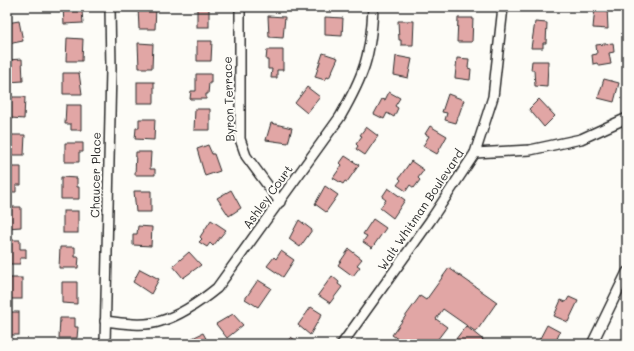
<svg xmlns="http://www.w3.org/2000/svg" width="634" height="351" viewBox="0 0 634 351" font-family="Mali,sans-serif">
<rect width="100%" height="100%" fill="#fdfcf7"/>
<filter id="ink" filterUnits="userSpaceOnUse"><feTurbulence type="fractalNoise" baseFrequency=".025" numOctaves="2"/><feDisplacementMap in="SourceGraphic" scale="8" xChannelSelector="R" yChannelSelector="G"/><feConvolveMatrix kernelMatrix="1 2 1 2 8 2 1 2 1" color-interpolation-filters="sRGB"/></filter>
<g filter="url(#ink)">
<g fill="#e1a6a5" stroke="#2b2b2b">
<path d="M 63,7 L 79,7 L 79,12 L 82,11 L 83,23 L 64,24 Z"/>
<path d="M 138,7 L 156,7 L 155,29 L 139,29 Z"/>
<rect x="197" y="7" width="12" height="20"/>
<path d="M 595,7 L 607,7 L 608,29 L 593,28 Z"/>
<path d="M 268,16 L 285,17 L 283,38 L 269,37 Z"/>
<path d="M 325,17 L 343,18 L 342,36 L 325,35 Z"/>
<path d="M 458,18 L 473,18 L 472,42 L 457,42 Z"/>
<path d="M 19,21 L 23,41 L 8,44 L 7,23 Z"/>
<path d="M 398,21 L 414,21 L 413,45 L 401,45 L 401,40 L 399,40 Z"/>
<path d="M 535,22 L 547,23 L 546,43 L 543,43 L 543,48 L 531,48 Z"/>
<path d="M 67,38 L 83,39 L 82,61 L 66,61 Z"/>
<path d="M 197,41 L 212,41 L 211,61 L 197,61 Z"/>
<path d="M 138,43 L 153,44 L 152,68 L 139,68 Z"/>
<path d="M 613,43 L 614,52 L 609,53 L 611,64 L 599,66 L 597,63 L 593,64 L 592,55 L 597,54 L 596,45 Z"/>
<path d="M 267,50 L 283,50 L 283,70 L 277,70 L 277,78 L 271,78 L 272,69 L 268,69 L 268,60 L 266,60 Z"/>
<path d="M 323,53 L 338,58 L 329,78 L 327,77 L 325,80 L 315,77 Z"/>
<path d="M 396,56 L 412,59 L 408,78 L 394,75 Z"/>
<path d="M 457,58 L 469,59 L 468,68 L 471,69 L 470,80 L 455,78 Z"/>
<path d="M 22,59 L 23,81 L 9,82 L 7,60 Z"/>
<path d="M 532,61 L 548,61 L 547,87 L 535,86 L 534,70 L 531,70 Z"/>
<path d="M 63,73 L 79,73 L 82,94 L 63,94 Z"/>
<path d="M 196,74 L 211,74 L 211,83 L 209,83 L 208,94 L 206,94 L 206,99 L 190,99 L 191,91 L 196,91 Z"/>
<path d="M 604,79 L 619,83 L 614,102 L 598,98 Z"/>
<rect x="137" y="82" width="17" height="21"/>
<path d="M 307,87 L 320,97 L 307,113 L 295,103 Z"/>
<path d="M 389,92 L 400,98 L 395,106 L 398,108 L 394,117 L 387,113 L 384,119 L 374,114 L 382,99 L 385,100 Z"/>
<path d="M 448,94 L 464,100 L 456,123 L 445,120 L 447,113 L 442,112 Z"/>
<path d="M 7,97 L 25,97 L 24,119 L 11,118 L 11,114 L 7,113 Z"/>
<path d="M 539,99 L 555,116 L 544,127 L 529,109 Z"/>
<path d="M 66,105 L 81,105 L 81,130 L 71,130 L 71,124 L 65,124 Z"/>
<path d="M 195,109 L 210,109 L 210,130 L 194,130 Z"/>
<path d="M 139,119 L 155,119 L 154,140 L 135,139 L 136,128 L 139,128 Z"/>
<path d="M 271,123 L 292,128 L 288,143 L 266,140 Z"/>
<path d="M 430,126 L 447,136 L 437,154 L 423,146 L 429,136 L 425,134 Z"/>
<path d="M 366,127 L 378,136 L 365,155 L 356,149 L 358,146 L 356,144 L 362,136 L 360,135 Z"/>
<path d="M 9,135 L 25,135 L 24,155 L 7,155 Z"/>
<path d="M 65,143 L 83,143 L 83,152 L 79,152 L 79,162 L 65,162 Z"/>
<path d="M 208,145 L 212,154 L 214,154 L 220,171 L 205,176 L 197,149 Z"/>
<path d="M 136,152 L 151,152 L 150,169 L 155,169 L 155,175 L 135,175 Z"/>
<path d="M 345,156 L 359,165 L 347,182 L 345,181 L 343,184 L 333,178 L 342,165 L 340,163 Z"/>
<path d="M 411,161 L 424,170 L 418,178 L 420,180 L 414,188 L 410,185 L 406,191 L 397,185 L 401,180 L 399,178 Z"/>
<path d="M 7,167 L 21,167 L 21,185 L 16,185 L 16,192 L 7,192 Z"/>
<path d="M 61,177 L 77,178 L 77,187 L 79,187 L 79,199 L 61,199 Z"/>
<path d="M 325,186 L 338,195 L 326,212 L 315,204 Z"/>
<path d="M 388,188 L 405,200 L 393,218 L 380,208 L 386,200 L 382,197 Z"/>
<path d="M 231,190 L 241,208 L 229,216 L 217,198 Z"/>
<path d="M 134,191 L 151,191 L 151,212 L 136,212 Z"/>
<path d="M 7,207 L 21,207 L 21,227 L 7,228 Z"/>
<rect x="63" y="211" width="15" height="22"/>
<path d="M 373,219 L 386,228 L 372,248 L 363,242 L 367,236 L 363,234 Z"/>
<path d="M 211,220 L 226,230 L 213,246 L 210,243 L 207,247 L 199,242 L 202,239 L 200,237 Z"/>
<path d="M 299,220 L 312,230 L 300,247 L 289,239 Z"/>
<path d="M 138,226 L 152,227 L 151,246 L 133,245 L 133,234 L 137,234 Z"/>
<path d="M 7,240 L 20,240 L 20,249 L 26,249 L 26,258 L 20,258 L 20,264 L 7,264 Z"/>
<path d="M 60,247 L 75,247 L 75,257 L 79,257 L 78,268 L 59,268 Z"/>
<path d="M 349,249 L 362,259 L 357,265 L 360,267 L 353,276 L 338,265 Z"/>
<path d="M 281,251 L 294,260 L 283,277 L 267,266 L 274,257 L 276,259 Z"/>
<path d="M 189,252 L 201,265 L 183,278 L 173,266 Z"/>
<path d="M 449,268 L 497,302 L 476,332 L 443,309 L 436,319 L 447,327 L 434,344 L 396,344 L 399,340 L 392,335 L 420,296 L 426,300 Z"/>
<path d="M 140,269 L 159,279 L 151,294 L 133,282 Z"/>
<path d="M 332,276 L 339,282 L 338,284 L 342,287 L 330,303 L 318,295 Z"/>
<rect x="7" y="278" width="15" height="21"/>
<path d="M 258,280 L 271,288 L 258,307 L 245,299 Z"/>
<path d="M 62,282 L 77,282 L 77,304 L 62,303 Z"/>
<path d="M 569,297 L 578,301 L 568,322 L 554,316 L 561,300 L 566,302 Z"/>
<path d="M 311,307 L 322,314 L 310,335 L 298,325 Z"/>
<rect x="7" y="312" width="12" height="23"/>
<path d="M 233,314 L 243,325 L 227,338 L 216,324 Z"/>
<path d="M 60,318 L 75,318 L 75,327 L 78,327 L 77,338 L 59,338 Z"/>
<path d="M 547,325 L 560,332 L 556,341 L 558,344 L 537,344 Z"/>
<path d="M 466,326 L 488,344 L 452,344 Z"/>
<path d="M 203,333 L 209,344 L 185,344 L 184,342 Z"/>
<path d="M 291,337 L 300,344 L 285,344 Z"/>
</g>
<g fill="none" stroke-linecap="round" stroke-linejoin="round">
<g stroke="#2b2b2b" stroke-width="12">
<g id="street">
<path d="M 240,7 L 240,139 L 246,156 L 280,202"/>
<path d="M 475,153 L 530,150 L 581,139 L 627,118"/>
<path d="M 105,321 C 123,323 144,327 161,321 C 182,315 201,301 217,288 L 340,117 C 364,75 371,56 373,7"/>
<path d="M 105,344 L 111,69 L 110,7"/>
<path d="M 342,344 L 430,221 L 475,153 L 493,97 L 503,7"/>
<path d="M 592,344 L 627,272"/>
</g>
</g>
<use href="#street" stroke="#fdfcf7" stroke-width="9"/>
</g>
</g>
<g text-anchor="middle" stroke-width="4" stroke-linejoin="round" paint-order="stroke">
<g font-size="12" fill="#2b2b2b" stroke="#fdfcf7">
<text transform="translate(229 99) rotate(-92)" y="4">Byron Terrace</text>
<text transform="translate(96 175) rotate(-89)" y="4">Chaucer Place</text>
<text transform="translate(268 197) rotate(-54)" y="4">Ashley Court</text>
<text transform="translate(421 210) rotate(-56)" y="4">Walt Whitman Boulevard</text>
</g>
</g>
<rect width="634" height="351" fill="none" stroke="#fdfcf7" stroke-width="24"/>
<rect x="12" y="12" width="610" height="327" fill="none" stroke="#2b2b2b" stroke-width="1.5" filter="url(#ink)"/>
</svg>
